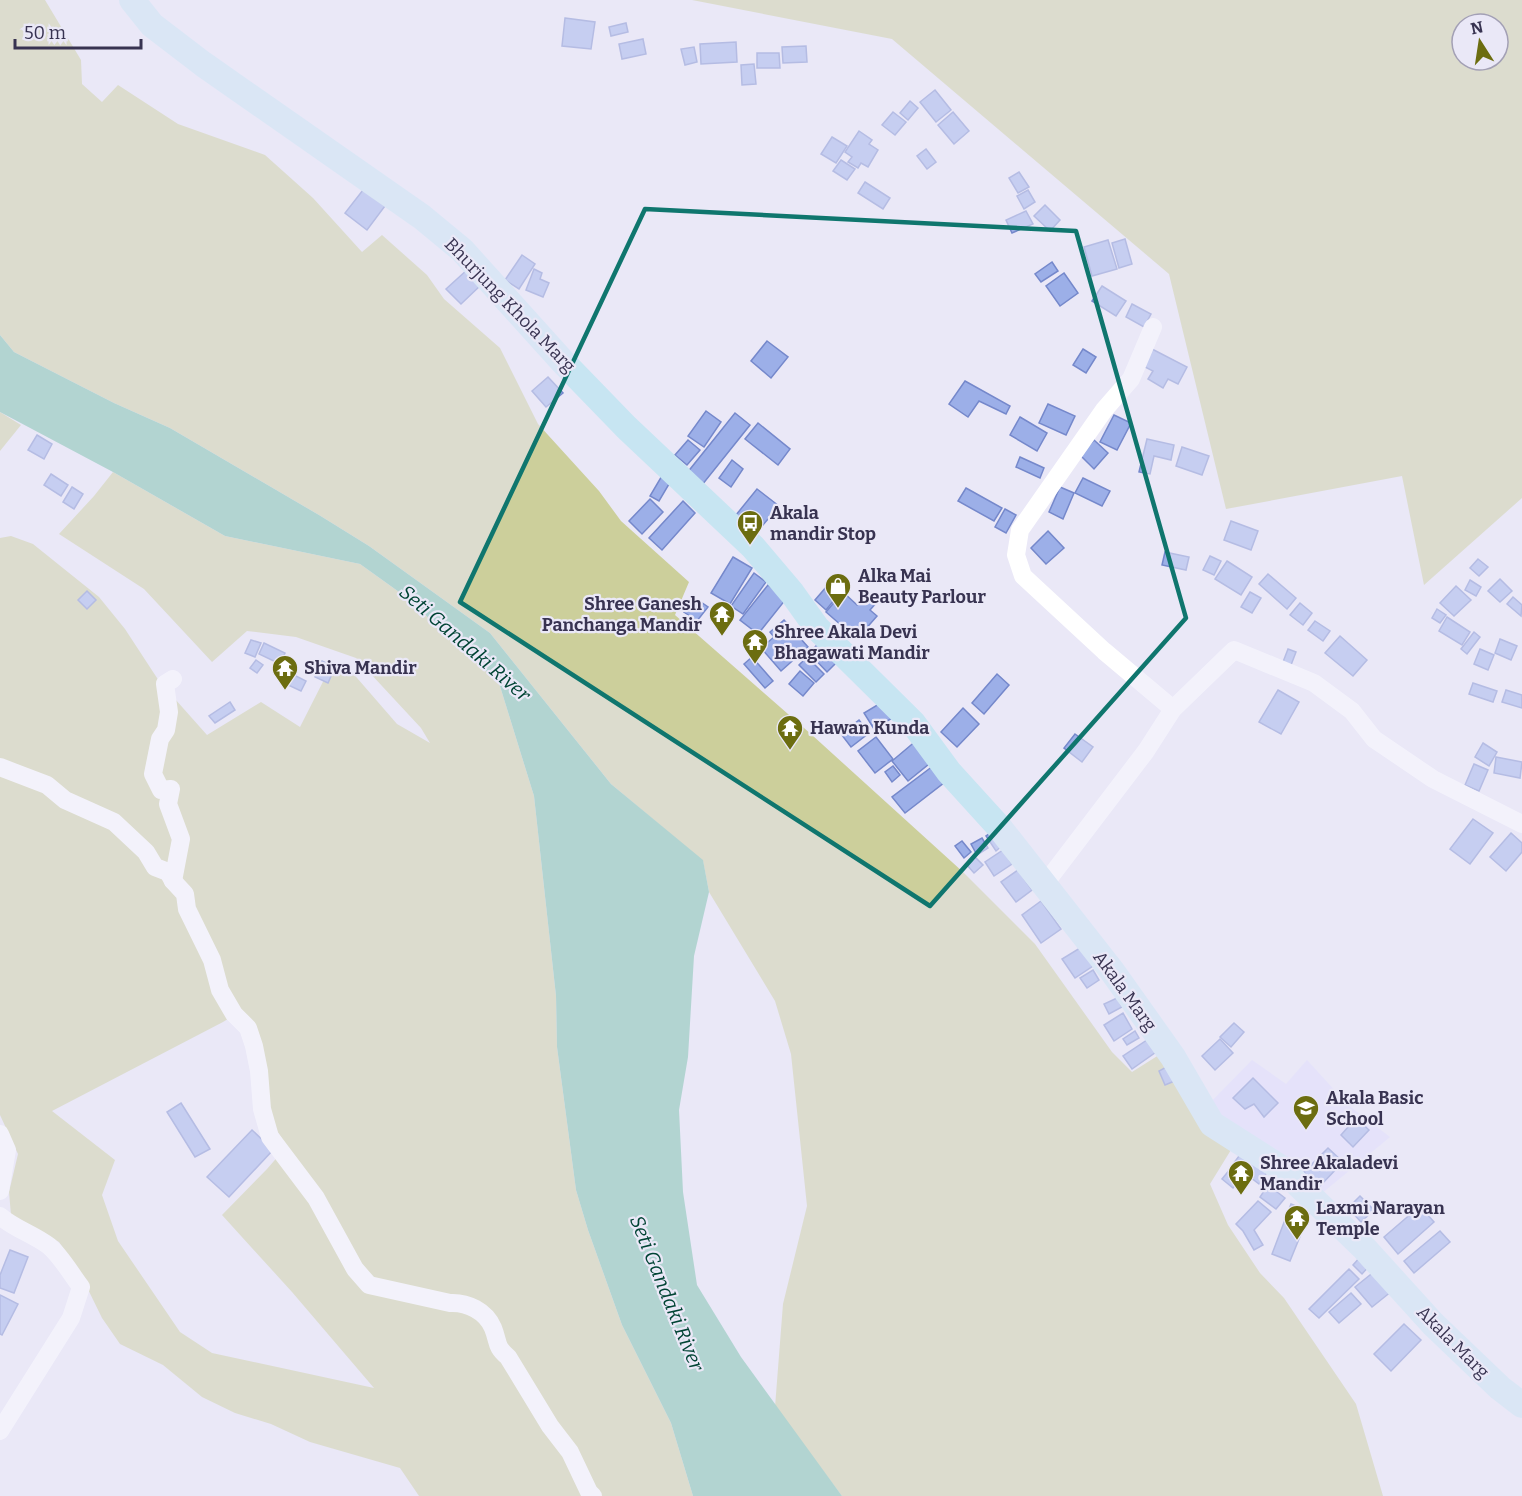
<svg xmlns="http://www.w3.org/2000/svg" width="1522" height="1496" viewBox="0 0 1522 1496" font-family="Bitter,serif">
<rect width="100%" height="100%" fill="#eae8f7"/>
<path fill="#dfdcfd" d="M 1252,1060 L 1286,1084 L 1307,1060 L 1348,1105 L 1390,1137 L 1321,1194 L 1207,1106 Z"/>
<g fill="#cccf9b" fill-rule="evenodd">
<path d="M 0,0 L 45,0 L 81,60 L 82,84 L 102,102 L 118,85 L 178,124 L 265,155 L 313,198 L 362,252 L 382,235 L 427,275 L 444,299 L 500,348 L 538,424 L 599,491 L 621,521 L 689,582 L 675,615 L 812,735 L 963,872 L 1035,944 L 1112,1052 L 1132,1072 L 1162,1053 L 1234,1145 L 1210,1184 L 1228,1225 L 1260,1273 L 1284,1298 L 1356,1404 L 1383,1496 L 842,1496 L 775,1407 L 783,1304 L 807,1206 L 791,1054 L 775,1001 L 709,892 L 703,861 L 611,784 L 490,633 L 369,546 L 319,515 L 170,428 L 114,403 L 14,352 L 0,335 Z"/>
<path d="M 692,0 L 1522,0 L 1522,498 L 1424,585 L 1402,476 L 1226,509 L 1169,274 L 892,39 ZM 1462,24 L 1498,24 L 1498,60 L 1462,60 Z"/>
<path d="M 0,412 L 21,425 L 0,451 Z"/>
<path d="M 113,472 L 225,536 L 360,564 L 406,597 L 499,683 L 534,796 L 556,996 L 557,1047 L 576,1190 L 588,1230 L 622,1325 L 671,1423 L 693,1496 L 419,1496 L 400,1468 L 310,1442 L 271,1424 L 235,1413 L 202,1397 L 163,1365 L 120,1344 L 102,1318 L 80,1273 L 59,1242 L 29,1227 L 11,1215 L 9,1192 L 18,1154 L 0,1115 L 0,538 L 11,536 L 33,544 L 99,597 L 125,629 L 159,681 L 207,735 L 261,702 L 300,727 L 333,662 L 351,671 L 397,724 L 430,743 L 421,728 L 356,658 L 296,637 L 247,631 L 212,662 L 144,589 L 59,534 L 94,496 ZM 241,1011 L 273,1125 L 287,1146 L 267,1169 L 222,1215 L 292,1292 L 374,1388 L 212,1353 L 180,1332 L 118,1241 L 102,1195 L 115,1160 L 52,1111 L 223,1022 Z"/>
</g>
<path fill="#70bca3" d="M 0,335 L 14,352 L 114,403 L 170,428 L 319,515 L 369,546 L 490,633 L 611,784 L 703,860 L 709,892 L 694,956 L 688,1057 L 679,1110 L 683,1192 L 697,1285 L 741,1357 L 842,1496 L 693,1496 L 671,1423 L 622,1325 L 588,1230 L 576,1190 L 557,1047 L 556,996 L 534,796 L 499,683 L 406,597 L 360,564 L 225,536 L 113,472 L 0,412 Z"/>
<g fill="#9cafe8" stroke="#7588cb" stroke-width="1.5">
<path d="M 565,18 L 595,22 L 591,49 L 562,46 Z"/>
<path d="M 626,23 L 628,32 L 611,36 L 609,27 Z"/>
<path d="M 643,39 L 646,54 L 622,59 L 619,44 Z"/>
<path d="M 736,42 L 737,62 L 701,64 L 700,44 Z"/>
<path d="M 806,46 L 807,62 L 783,63 L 782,47 Z"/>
<path d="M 694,47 L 697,62 L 685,65 L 681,49 Z"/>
<path d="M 757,53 L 779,53 L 780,68 L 757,68 Z"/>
<path d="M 754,64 L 756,84 L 742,85 L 741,65 Z"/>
<path d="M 935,90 L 951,110 L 936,122 L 920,102 Z"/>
<path d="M 910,101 L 918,108 L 908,120 L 900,113 Z"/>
<path d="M 893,112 L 906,122 L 895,135 L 882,125 Z"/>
<path d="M 953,112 L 969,131 L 954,144 L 938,125 Z"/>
<path d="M 859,131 L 872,140 L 869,144 L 878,150 L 868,167 L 861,163 L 858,168 L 848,162 L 852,157 L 845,152 Z"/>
<path d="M 832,137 L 847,146 L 836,163 L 821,154 Z"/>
<path d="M 926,149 L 936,162 L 927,169 L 917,156 Z"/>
<path d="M 841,160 L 855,169 L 847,180 L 833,171 Z"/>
<path d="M 1019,172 L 1029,187 L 1018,193 L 1009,178 Z"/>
<path d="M 865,182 L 890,198 L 883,209 L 858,193 Z"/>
<path d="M 363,190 L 385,206 L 367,230 L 345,213 Z"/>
<path d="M 1028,190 L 1035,202 L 1024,209 L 1017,196 Z"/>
<path d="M 1045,205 L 1060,220 L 1050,231 L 1034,216 Z"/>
<path d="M 1026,211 L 1033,224 L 1012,233 L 1006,220 Z"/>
<path d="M 1125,239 L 1132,264 L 1119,268 L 1112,243 Z"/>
<path d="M 1108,240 L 1117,269 L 1092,276 L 1084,247 Z"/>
<path d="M 522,255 L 535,264 L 519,289 L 505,280 Z"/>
<path d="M 1052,262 L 1058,271 L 1041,282 L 1035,274 Z"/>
<path d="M 468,269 L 482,284 L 461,304 L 446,289 Z"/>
<path d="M 534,269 L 542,273 L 540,279 L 549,283 L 543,297 L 526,290 Z"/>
<path d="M 1064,273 L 1078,293 L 1060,306 L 1046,286 Z"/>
<path d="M 1102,286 L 1126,301 L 1116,316 L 1092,301 Z"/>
<path d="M 1132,304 L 1151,314 L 1144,327 L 1126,317 Z"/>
<path d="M 767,341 L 788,357 L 771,378 L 751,361 Z"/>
<path d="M 1083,349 L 1096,357 L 1086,373 L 1073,365 Z"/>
<path d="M 1152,349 L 1187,367 L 1178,384 L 1168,379 L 1163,388 L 1148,379 L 1153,371 L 1143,366 Z"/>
<path d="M 548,377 L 563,393 L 546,407 L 532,391 Z"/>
<path d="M 965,381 L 1010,406 L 1006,414 L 979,401 L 968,417 L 949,404 Z"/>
<path d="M 1048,404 L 1075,416 L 1066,435 L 1039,423 Z"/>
<path d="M 706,411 L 721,422 L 704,447 L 688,436 Z"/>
<path d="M 735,413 L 750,425 L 702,485 L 687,473 Z"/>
<path d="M 1114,415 L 1131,423 L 1117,450 L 1100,442 Z"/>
<path d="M 1020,417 L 1047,433 L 1037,451 L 1010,435 Z"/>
<path d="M 758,423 L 790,449 L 778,465 L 745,439 Z"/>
<path d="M 37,435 L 52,444 L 44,459 L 28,450 Z"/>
<path d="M 1147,439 L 1174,445 L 1171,460 L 1154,456 L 1150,474 L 1139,472 Z"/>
<path d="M 688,440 L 700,450 L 687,465 L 675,455 Z"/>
<path d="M 1094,440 L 1108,453 L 1094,469 L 1080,455 Z"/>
<path d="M 1182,447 L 1209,456 L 1202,475 L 1176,466 Z"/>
<path d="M 1020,457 L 1044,468 L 1040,478 L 1016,467 Z"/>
<path d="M 732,460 L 743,469 L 731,487 L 719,478 Z"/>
<path d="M 51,474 L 68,485 L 61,496 L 44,485 Z"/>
<path d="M 663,474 L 672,479 L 659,501 L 650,496 Z"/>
<path d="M 1083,478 L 1110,491 L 1102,506 L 1075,493 Z"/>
<path d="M 72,487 L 83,494 L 74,509 L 63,502 Z"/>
<path d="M 1060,487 L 1074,493 L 1063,519 L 1049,512 Z"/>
<path d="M 966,488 L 1002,508 L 994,521 L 958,501 Z"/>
<path d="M 757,489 L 779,506 L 757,532 L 736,515 Z"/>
<path d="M 650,499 L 663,512 L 642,534 L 629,521 Z"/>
<path d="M 683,501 L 695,513 L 662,550 L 649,538 Z"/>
<path d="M 1005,509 L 1016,515 L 1006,533 L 995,527 Z"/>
<path d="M 1231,521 L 1258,531 L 1251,550 L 1224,540 Z"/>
<path d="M 1048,531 L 1064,548 L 1046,564 L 1031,548 Z"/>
<path d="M 1165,552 L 1189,557 L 1186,570 L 1162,565 Z"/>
<path d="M 1210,556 L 1221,561 L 1214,575 L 1203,570 Z"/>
<path d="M 733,557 L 752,568 L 730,604 L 711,593 Z"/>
<path d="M 1478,559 L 1488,567 L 1479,576 L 1470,568 Z"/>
<path d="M 1227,561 L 1252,577 L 1241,595 L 1215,579 Z"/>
<path d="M 754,573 L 766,582 L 743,614 L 731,606 Z"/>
<path d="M 1268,574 L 1296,598 L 1287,609 L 1259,584 Z"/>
<path d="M 833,579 L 844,588 L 826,610 L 815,600 Z"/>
<path d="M 1500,579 L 1512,591 L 1500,602 L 1488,591 Z"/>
<path d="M 1470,580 L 1481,587 L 1476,596 L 1465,590 Z"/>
<path d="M 768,585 L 786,599 L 758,634 L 740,620 Z"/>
<path d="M 1456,586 L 1471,600 L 1454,616 L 1440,603 Z"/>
<path d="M 87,591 L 96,600 L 87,609 L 78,600 Z"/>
<path d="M 843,592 L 857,605 L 867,593 L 877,602 L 870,610 L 877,616 L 857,639 L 826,612 Z"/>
<path d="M 1250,592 L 1261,598 L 1252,613 L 1241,607 Z"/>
<path d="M 1513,597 L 1522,605 L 1521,616 L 1507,604 Z"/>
<path d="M 695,598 L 708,607 L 697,621 L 684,612 Z"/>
<path d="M 1300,603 L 1312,613 L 1303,625 L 1290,615 Z"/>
<path d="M 1437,609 L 1446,615 L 1440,623 L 1432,618 Z"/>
<path d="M 1447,617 L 1470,632 L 1462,645 L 1439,631 Z"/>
<path d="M 784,620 L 808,647 L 781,671 L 761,648 L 774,637 L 770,632 Z"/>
<path d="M 1315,621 L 1330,631 L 1323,641 L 1308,630 Z"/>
<path d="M 1474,632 L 1480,637 L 1467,654 L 1461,649 Z"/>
<path d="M 1340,636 L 1367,660 L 1353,676 L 1325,653 Z"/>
<path d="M 1500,639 L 1517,646 L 1511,660 L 1495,653 Z"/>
<path d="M 251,640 L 261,643 L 255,657 L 245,653 Z"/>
<path d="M 264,643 L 285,653 L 280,664 L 259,654 Z"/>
<path d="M 819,643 L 838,661 L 827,672 L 809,653 Z"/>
<path d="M 1288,649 L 1296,652 L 1291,665 L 1283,662 Z"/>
<path d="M 1480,649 L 1494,655 L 1488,670 L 1474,664 Z"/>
<path d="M 752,657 L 773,681 L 765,688 L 744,664 Z"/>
<path d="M 807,657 L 824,674 L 816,682 L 799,665 Z"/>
<path d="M 256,660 L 263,665 L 257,673 L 250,668 Z"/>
<path d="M 322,661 L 335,667 L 328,683 L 315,677 Z"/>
<path d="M 800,671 L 814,683 L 803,696 L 789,684 Z"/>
<path d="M 997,674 L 1009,685 L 984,714 L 972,703 Z"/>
<path d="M 294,675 L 306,681 L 301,691 L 288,685 Z"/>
<path d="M 1473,683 L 1497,691 L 1493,702 L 1469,694 Z"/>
<path d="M 1278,690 L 1299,702 L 1281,734 L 1259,722 Z"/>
<path d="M 1506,690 L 1522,695 L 1522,708 L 1502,702 Z"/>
<path d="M 884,701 L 894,717 L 874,729 L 864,713 Z"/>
<path d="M 230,702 L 235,710 L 215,723 L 209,716 Z"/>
<path d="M 963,708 L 979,724 L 957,747 L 941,732 Z"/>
<path d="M 859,720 L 869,733 L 851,747 L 841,734 Z"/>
<path d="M 1075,734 L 1093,747 L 1082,762 L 1064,748 Z"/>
<path d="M 876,737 L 893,759 L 875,773 L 858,751 Z"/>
<path d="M 917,740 L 934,760 L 908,781 L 892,761 Z"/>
<path d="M 1483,743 L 1497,752 L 1489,766 L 1475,757 Z"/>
<path d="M 1496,757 L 1522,762 L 1520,778 L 1494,773 Z"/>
<path d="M 1474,764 L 1488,770 L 1479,791 L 1465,785 Z"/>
<path d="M 893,766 L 900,775 L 892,782 L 885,772 Z"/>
<path d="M 933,766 L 945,782 L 905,813 L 892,797 Z"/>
<path d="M 1473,819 L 1493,833 L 1470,864 L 1450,849 Z"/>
<path d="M 993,831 L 1003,845 L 996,851 L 986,836 Z"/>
<path d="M 1511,833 L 1522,843 L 1522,852 L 1506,871 L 1490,857 Z"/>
<path d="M 982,838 L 988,848 L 977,855 L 971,844 Z"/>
<path d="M 962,841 L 971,852 L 964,858 L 955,846 Z"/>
<path d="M 1003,850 L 1012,864 L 994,876 L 985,862 Z"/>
<path d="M 974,856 L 983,865 L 974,873 L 966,864 Z"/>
<path d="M 1018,870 L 1032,890 L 1016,902 L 1001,882 Z"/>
<path d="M 1041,901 L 1061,929 L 1041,943 L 1022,915 Z"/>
<path d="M 1080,948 L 1093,966 L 1075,978 L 1062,959 Z"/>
<path d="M 1093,970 L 1099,980 L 1087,988 L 1080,978 Z"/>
<path d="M 1117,998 L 1122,1007 L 1109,1014 L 1104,1004 Z"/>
<path d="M 1123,1013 L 1132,1029 L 1114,1041 L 1104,1025 Z"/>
<path d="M 1234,1023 L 1244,1032 L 1231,1047 L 1220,1037 Z"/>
<path d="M 1135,1031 L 1139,1038 L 1127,1045 L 1123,1039 Z"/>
<path d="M 1220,1039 L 1233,1053 L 1215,1070 L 1202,1056 Z"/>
<path d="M 1147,1040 L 1156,1052 L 1132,1069 L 1123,1056 Z"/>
<path d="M 1170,1065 L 1177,1080 L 1165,1085 L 1159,1071 Z"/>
<path d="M 1253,1078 L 1278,1103 L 1264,1117 L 1254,1104 L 1245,1109 L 1233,1098 Z"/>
<path d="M 181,1103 L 210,1149 L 195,1157 L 167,1112 Z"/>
<path d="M 1356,1118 L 1369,1130 L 1353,1147 L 1341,1135 Z"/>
<path d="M 252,1130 L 273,1150 L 229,1197 L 207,1177 Z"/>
<path d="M 1328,1148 L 1343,1162 L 1319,1187 L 1304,1172 Z"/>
<path d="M 1242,1152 L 1268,1171 L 1259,1184 L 1233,1164 Z"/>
<path d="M 1231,1168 L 1242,1177 L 1233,1188 L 1222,1179 Z"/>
<path d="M 1268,1185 L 1285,1198 L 1276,1209 L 1260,1197 Z"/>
<path d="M 1360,1196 L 1374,1210 L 1361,1222 L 1348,1208 Z"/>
<path d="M 1258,1201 L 1271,1212 L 1254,1230 L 1263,1245 L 1254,1250 L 1243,1231 L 1236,1224 Z"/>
<path d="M 1291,1204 L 1310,1212 L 1290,1261 L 1272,1254 Z"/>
<path d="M 1420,1206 L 1434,1222 L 1398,1254 L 1384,1237 Z"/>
<path d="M 1440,1231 L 1450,1242 L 1414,1273 L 1404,1261 Z"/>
<path d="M 10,1250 L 28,1257 L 14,1293 L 0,1288 L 0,1275 Z"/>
<path d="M 1361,1256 L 1370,1265 L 1362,1274 L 1353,1265 Z"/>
<path d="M 1349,1269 L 1359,1279 L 1319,1318 L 1309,1309 Z"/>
<path d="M 1375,1271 L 1392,1291 L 1372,1307 L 1355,1287 Z"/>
<path d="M 1351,1293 L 1361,1304 L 1339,1323 L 1329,1312 Z"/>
<path d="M 0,1295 L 18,1304 L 2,1335 L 0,1334 Z"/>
<path d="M 1404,1324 L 1421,1340 L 1391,1371 L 1374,1354 Z"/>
</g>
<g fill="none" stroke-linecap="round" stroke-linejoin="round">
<g stroke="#fff" stroke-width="18">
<path d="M 1153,327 L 1131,379 L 1104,410 L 1020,530 L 1016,555 L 1023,576 L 1104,651 L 1173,709"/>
<path d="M 173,679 L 165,684 L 169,712 L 166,730 L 160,739 L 153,774 L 161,790 L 171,789 L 168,804 L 181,839 L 173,881"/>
<path d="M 0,767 L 47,785 L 65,800 L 114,822 L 146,852 L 155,867 L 168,872 L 173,881 L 185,894 L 187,909 L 212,960 L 220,990 L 234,1014 L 248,1028 L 254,1046 L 259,1071 L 262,1109 L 270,1137 L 316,1198 L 355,1269 L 369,1285 L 450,1303 C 467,1302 486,1311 493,1328 C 499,1343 495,1346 508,1357 L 550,1426 L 570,1452 L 589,1492 L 593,1496"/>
<path d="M 1044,885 L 1146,751 L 1173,709 L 1234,650 L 1314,683 L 1352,711 L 1374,739 L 1433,779 L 1522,824"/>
<path d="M 0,1134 L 7,1150 L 0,1191"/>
<path d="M 0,1216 C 15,1229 33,1234 49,1246 C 61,1256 71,1274 81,1287 L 71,1318 L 0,1431"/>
</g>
<path stroke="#c7e5f2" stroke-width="26" d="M 132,0 L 152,25 L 203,64 L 422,217 L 462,250 L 563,362 L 626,427 L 753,547 L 792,593 L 817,628 L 913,723 L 949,772 L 999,827 L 1112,971 L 1173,1057 L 1212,1124 L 1281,1168 L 1365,1249 L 1433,1324 L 1500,1388 L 1522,1405"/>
</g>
<path d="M0 0H1522V1496H0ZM 645,209 L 1076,231 L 1186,618 L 930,906 L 460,602 Z" fill="#eae8f7" fill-opacity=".55" fill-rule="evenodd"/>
<path fill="none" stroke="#0f766e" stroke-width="4.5" stroke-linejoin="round" d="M 645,209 L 1076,231 L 1186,618 L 930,906 L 460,602 Z"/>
<defs>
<g id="bus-pin" transform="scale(1.35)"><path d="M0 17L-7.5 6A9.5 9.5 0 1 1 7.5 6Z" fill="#6c6d10" stroke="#eae8f7"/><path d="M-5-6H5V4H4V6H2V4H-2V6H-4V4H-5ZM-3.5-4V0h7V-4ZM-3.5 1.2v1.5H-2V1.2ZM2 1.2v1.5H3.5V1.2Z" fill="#fff"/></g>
<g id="shop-pin" transform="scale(1.35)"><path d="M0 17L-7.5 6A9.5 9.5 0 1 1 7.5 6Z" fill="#6c6d10" stroke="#eae8f7"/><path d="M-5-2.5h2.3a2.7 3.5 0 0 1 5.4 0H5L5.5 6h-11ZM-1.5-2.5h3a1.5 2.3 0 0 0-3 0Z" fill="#fff"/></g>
<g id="temple-pin" transform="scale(1.35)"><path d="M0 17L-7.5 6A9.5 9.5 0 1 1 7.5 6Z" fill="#6c6d10" stroke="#eae8f7"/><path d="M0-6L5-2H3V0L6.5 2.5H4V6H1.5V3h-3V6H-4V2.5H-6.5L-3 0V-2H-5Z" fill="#fff"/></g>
<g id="school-pin" transform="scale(1.35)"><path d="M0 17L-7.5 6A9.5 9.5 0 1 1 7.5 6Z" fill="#6c6d10" stroke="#eae8f7"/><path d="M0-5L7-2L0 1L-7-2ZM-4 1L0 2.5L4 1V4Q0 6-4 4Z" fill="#fff"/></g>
</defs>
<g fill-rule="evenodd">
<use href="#bus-pin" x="750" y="523"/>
<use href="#shop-pin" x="838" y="586"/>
<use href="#temple-pin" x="722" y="614"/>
<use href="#temple-pin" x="755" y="642"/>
<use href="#temple-pin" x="285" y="668"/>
<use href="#temple-pin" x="790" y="728"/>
<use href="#school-pin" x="1306" y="1108"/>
<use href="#temple-pin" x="1241" y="1173"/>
<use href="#temple-pin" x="1297" y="1218"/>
</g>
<g text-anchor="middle" stroke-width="4.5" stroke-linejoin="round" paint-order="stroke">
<g font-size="18" fill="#383351" stroke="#eae8f7">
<text transform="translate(510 305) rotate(46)" y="6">Bhurjung Khola Marg</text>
<text transform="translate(1125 991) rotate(54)" y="6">Akala Marg</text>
<text transform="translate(1453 1342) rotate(45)" y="6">Akala Marg</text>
</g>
<g font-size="18" font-weight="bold" fill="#383351" stroke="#eae8f7" text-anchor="start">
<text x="770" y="519">Akala<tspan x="770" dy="21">mandir Stop</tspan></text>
<text x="858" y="582">Alka Mai<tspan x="858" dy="21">Beauty Parlour</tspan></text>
<text x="702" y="610" text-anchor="end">Shree Ganesh<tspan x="702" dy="21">Panchanga Mandir</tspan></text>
<text x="774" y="638">Shree Akala Devi<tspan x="774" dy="21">Bhagawati Mandir</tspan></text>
<text x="304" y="674">Shiva Mandir</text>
<text x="810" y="734">Hawan Kunda</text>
<text x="1326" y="1104">Akala Basic<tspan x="1326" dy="21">School</tspan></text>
<text x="1260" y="1169">Shree Akaladevi<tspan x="1260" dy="21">Mandir</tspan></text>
<text x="1316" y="1214">Laxmi Narayan<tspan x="1316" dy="21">Temple</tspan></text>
</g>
<g font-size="20" font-style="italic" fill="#004434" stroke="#eae8f7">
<text transform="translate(465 643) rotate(41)" y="7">Seti Gandaki River</text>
<text transform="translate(667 1293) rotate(68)" y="7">Seti Gandaki River</text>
</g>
</g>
<g transform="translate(1480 42) rotate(348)"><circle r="28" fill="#eae8f7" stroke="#a3a0b5" stroke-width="1.5"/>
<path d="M0-4.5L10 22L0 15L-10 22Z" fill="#6c6d10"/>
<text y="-9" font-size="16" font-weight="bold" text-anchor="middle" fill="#383351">N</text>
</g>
<path d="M15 39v9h126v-9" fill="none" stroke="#383351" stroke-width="3"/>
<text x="24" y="39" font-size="18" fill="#383351" stroke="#eae8f7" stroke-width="4.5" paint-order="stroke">50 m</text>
</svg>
